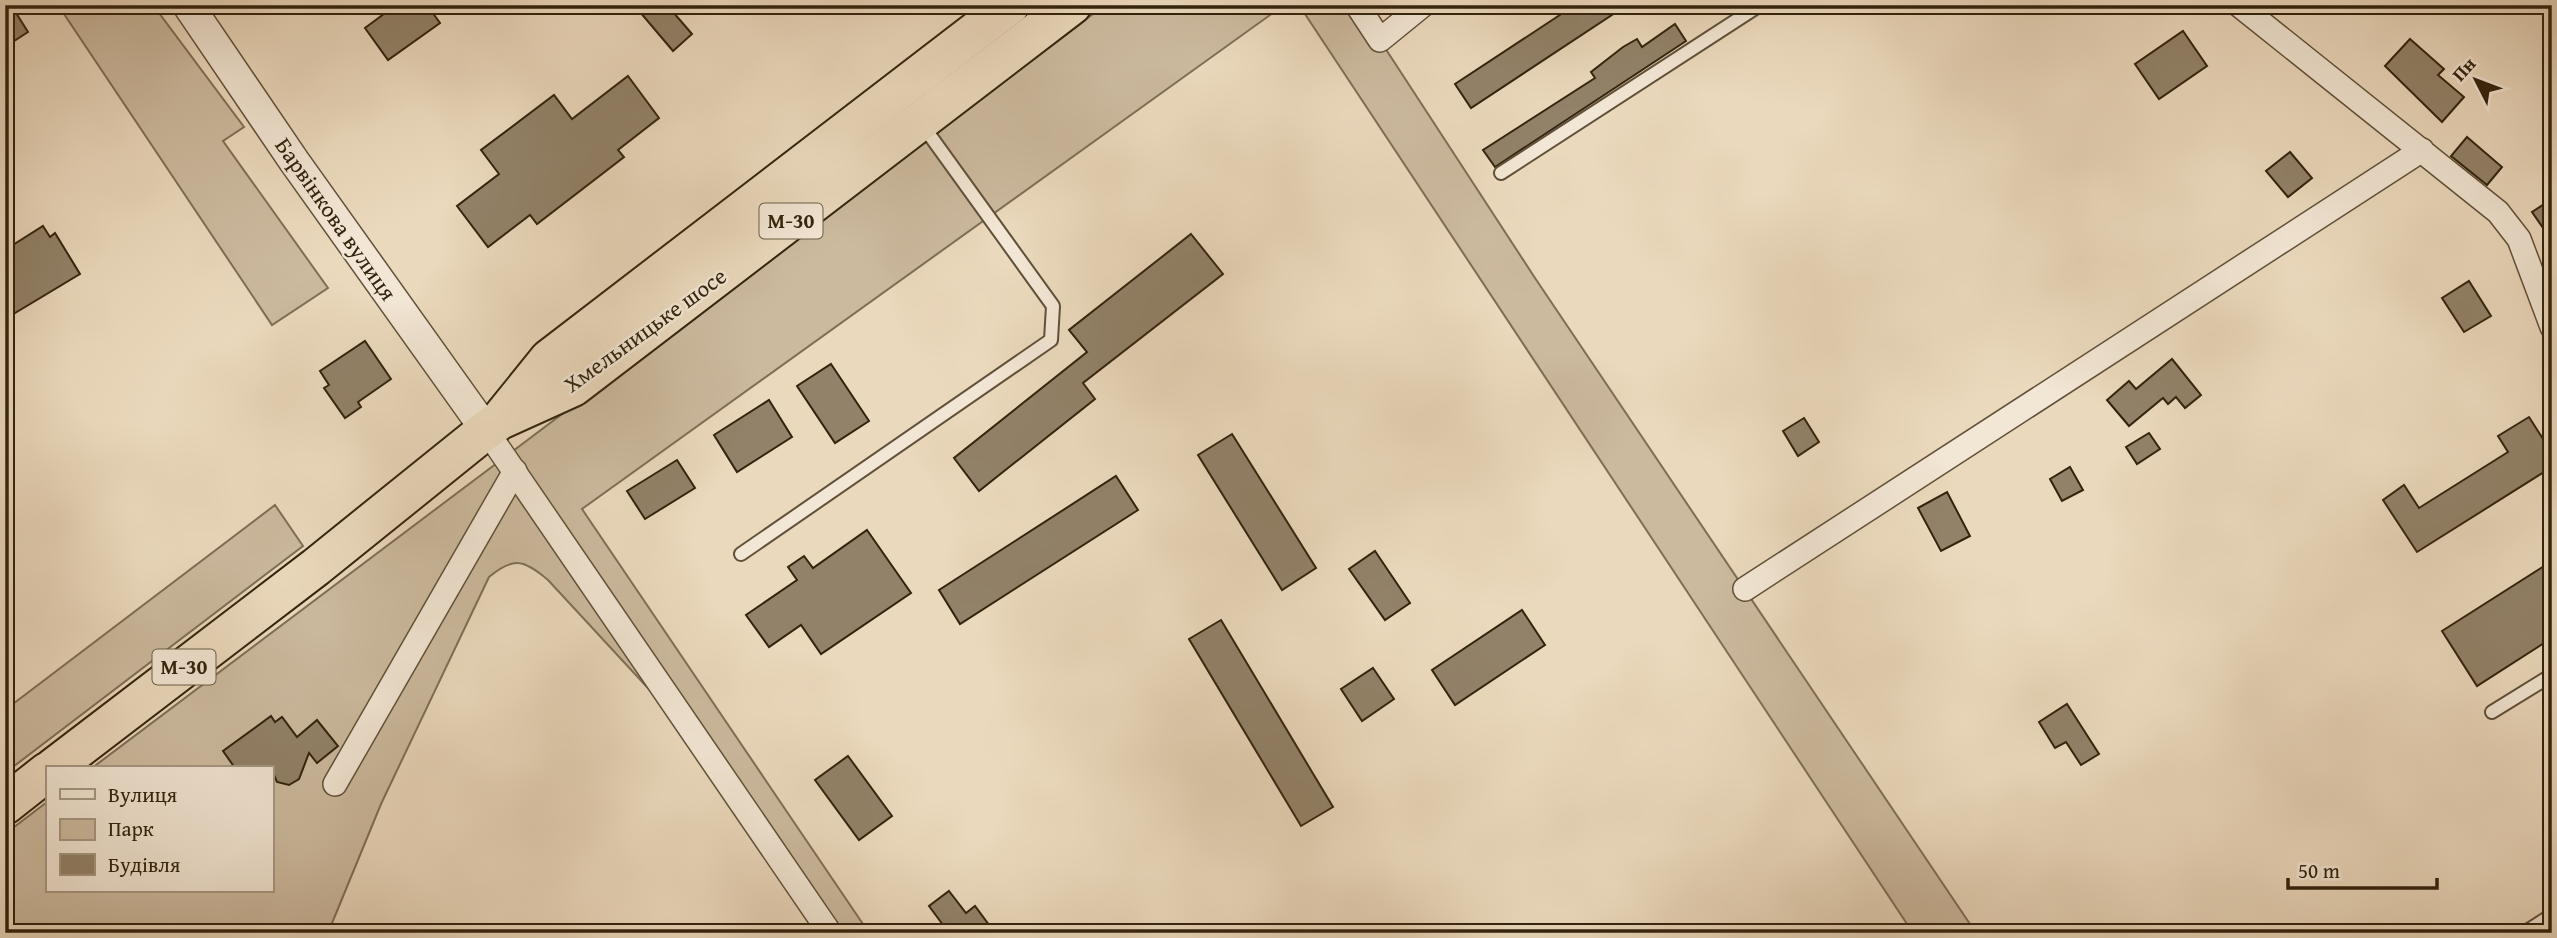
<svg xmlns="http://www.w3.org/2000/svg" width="2557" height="938" viewBox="0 0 2557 938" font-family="'Gentium Book Plus',serif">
<rect width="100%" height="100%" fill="#ebd9bd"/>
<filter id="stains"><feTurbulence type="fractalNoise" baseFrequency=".00286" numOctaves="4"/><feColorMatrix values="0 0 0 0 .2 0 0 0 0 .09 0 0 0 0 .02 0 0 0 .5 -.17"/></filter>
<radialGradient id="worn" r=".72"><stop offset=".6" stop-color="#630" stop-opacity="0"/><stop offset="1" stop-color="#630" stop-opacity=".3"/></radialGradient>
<g fill="#ccba9f" stroke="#7f6e56" stroke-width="2">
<path d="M 58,5 L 153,5 L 244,127 L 223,141 L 328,288 L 272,325 Z"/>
<path d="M 1105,5 L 1284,5 L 582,509 L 869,933 L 830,933 L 708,753 L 548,580 C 524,560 514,556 489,577 L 381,804 L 328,933 L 5,933 L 5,834 L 47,802 L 47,891 L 271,891 L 271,768 L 92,768 Z"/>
<path d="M 1299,5 L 1357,5 L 1535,278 L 1976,933 L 1913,933 Z"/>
<path d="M 275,505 L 303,546 L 5,773 L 5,710 Z"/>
</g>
<g fill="#928269" stroke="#32230d" stroke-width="2">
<path d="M 5,5 L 11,5 L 28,32 L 5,47 Z"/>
<path d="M 396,5 L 427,5 L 440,23 L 388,60 L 365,28 Z"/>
<path d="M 634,5 L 667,5 L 692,34 L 673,51 Z"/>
<path d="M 1575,5 L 1627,5 L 1471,108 L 1455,84 Z"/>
<path d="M 1675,24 L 1686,41 L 1495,167 L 1483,150 L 1595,78 L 1591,72 L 1623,47 L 1637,39 L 1642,47 Z"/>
<path d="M 2183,31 L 2207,66 L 2159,99 L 2135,64 Z"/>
<path d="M 2410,39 L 2444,69 L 2438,75 L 2464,97 L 2442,122 L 2385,66 Z"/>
<path d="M 628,76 L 659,118 L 618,150 L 624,157 L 537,224 L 530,215 L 488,247 L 457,206 L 499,174 L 481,150 L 554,95 L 572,119 Z"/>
<path d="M 2467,137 L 2502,167 L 2487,185 L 2451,156 Z"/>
<path d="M 2290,152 L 2312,178 L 2288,197 L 2266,171 Z"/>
<path d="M 2552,199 L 2552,241 L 2532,212 Z"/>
<path d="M 43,226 L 50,237 L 55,233 L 80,274 L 5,319 L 5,250 Z"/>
<path d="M 1191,234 L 1223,274 L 1083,383 L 1095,399 L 979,491 L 954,458 L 1087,352 L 1069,330 Z"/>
<path d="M 2469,281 L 2491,316 L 2464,332 L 2442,298 Z"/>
<path d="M 365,341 L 391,379 L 358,402 L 361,407 L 345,418 L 324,388 L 329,385 L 320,371 Z"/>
<path d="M 2172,359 L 2201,395 L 2185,408 L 2176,397 L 2168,404 L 2163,398 L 2129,426 L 2107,400 L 2129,381 L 2136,389 Z"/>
<path d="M 831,364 L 869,421 L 835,443 L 797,386 Z"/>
<path d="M 769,400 L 792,437 L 737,472 L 714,435 Z"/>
<path d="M 2529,417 L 2552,453 L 2552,467 L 2417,552 L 2383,500 L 2404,485 L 2419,508 L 2508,452 L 2498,436 Z"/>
<path d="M 1804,418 L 1819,442 L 1798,456 L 1783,431 Z"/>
<path d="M 2149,433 L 2160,449 L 2137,464 L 2126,447 Z"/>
<path d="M 1232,434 L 1316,568 L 1282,590 L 1198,455 Z"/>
<path d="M 677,460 L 695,488 L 645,519 L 627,491 Z"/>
<path d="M 2070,467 L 2083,490 L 2062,501 L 2050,479 Z"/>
<path d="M 1116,476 L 1138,510 L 960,624 L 939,590 Z"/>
<path d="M 1947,492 L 1970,536 L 1941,551 L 1918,508 Z"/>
<path d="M 867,530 L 911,593 L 821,654 L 801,625 L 769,647 L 746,615 L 797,580 L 788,567 L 804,556 L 813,568 Z"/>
<path d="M 1375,551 L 1410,603 L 1385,620 L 1349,569 Z"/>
<path d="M 2552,561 L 2552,638 L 2477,686 L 2442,631 Z"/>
<path d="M 1522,610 L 1545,645 L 1455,705 L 1432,670 Z"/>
<path d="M 1221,620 L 1333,807 L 1301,826 L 1189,639 Z"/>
<path d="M 1373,668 L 1394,699 L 1362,721 L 1341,689 Z"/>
<path d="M 2067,704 L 2099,754 L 2081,765 L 2066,742 L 2055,748 L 2039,722 Z"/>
<path d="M 271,716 L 275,722 L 282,717 L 297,737 L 317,720 L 338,746 L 317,763 L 309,753 L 299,779 L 289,785 L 277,782 L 271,768 L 235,768 L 223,751 Z"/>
<path d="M 848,756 L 892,816 L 859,840 L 815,780 Z"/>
<path d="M 949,891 L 966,913 L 975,906 L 995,933 L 949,933 L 929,906 Z"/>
</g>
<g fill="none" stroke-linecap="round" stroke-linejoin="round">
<g stroke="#605039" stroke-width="16">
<g id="service">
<path d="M 1501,173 L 1760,5"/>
<path d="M 741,554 L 1051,340 L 1053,306 L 921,123"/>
<path d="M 2492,712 L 2552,675"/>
<path d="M 2524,933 L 2552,915"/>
</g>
</g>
<g stroke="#605039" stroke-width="26">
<g id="minor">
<path d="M 1357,5 L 1380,40 L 1423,5"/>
<path d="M 2239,5 L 2498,212 L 2519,239 L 2552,327"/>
<path d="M 486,430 L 830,933"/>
<path d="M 1745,589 L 2422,150"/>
<path d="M 335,784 L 515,471"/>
</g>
</g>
<g stroke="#605039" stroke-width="33">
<path id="tertiary" d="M 188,5 L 294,161 L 486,430"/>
</g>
<g stroke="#32230d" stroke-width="42">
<g id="trunk">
<path d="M 503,416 L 549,359 L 1010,5"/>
<path d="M 53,768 L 316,567 L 486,430 L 500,420 L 573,387 L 1072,5"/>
<path d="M 5,805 L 47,772"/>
</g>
</g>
<use href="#service" stroke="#f2e6d4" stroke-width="12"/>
<use href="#minor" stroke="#f2e6d4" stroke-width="23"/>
<use href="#tertiary" stroke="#f2e6d4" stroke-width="30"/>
<use href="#trunk" stroke="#ebd9bd" stroke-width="38"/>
</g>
<g text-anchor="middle" stroke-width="5" stroke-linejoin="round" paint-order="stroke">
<g fill="#f2e6d4" stroke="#6c5e49" stroke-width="2">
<rect x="759.5" y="203.5" width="63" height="35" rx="5"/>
<rect x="152.5" y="649.5" width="63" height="35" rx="5"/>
</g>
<g font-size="21" font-weight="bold" fill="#32230d">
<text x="791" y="228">М-30</text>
<text x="184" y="674">М-30</text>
</g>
<g font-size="23" fill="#32230d" stroke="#f2e6d4">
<text transform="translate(336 219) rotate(55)" y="8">Барвінкова вулиця</text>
<text transform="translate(645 330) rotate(-36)" y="8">Хмельницьке шосе</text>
</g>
</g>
<rect width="2557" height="938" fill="none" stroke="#ebd9bd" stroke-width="28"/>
<rect x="7" y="7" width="2543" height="924" fill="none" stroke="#32230d" stroke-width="3.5"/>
<rect x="14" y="14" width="2529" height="910" fill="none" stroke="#32230d" stroke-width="2"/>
<rect x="46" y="766" width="228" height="126" fill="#f2e6d4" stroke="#a59884" stroke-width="2"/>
<rect x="60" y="789" width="35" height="10" fill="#f2e6d4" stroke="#a59884" stroke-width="2"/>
<text x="108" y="802" font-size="21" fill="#32230d">Вулиця</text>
<rect x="60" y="819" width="35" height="21" fill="#ccba9f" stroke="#a59884" stroke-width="2"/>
<text x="108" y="836" font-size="21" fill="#32230d">Парк</text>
<rect x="60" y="854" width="35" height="21" fill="#928269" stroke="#a59884" stroke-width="2"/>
<text x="108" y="872" font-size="21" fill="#32230d">Будівля</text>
<g transform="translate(2476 80) rotate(312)" stroke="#f2e6d4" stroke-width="5" paint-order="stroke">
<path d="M0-5L12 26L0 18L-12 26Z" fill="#32230d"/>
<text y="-10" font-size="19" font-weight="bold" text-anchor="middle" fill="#32230d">Пн</text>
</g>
<path d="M2288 878v10h149v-10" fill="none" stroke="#32230d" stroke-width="3.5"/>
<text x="2298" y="878" font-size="21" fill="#32230d" stroke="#f2e6d4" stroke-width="5" paint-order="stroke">50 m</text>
<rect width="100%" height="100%" filter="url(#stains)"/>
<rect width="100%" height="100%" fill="url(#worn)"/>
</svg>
